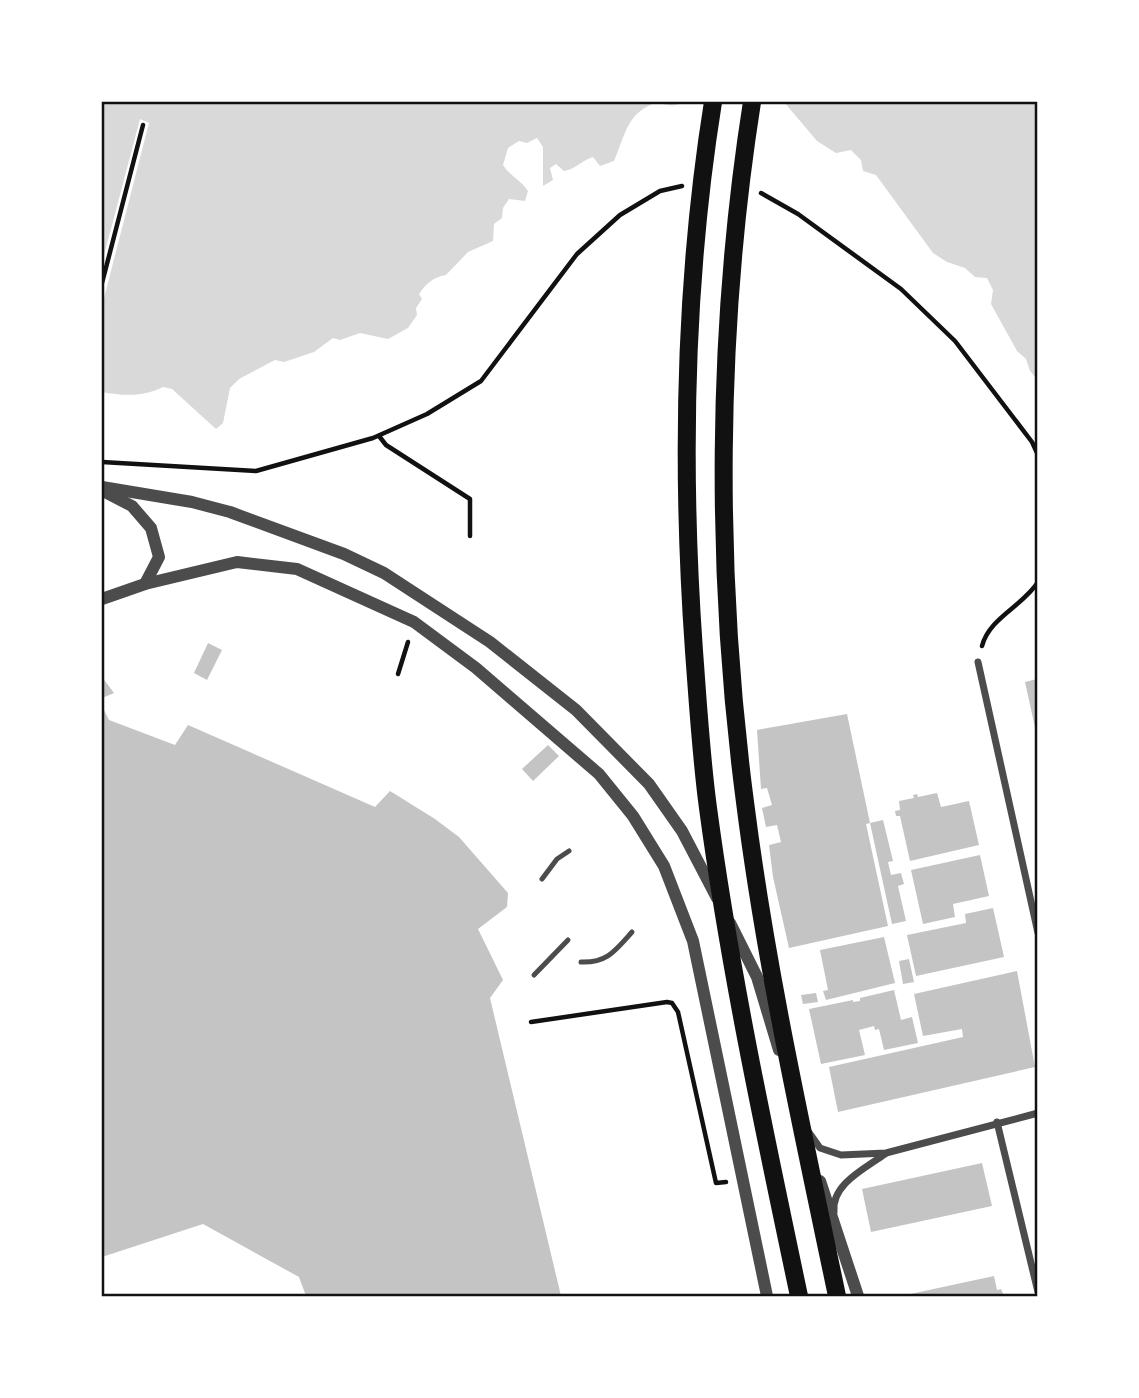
<svg xmlns="http://www.w3.org/2000/svg" width="1139" height="1398" viewBox="0 0 1139 1398" font-family="Raleway,sans-serif">
<rect width="100%" height="100%" fill="#fff"/>
<g fill="#d9d9d9">
<path d="M 102,102 L 684,102 C 675,107 667,106 658,102 C 627,112 626,133 614,161 L 600,166 L 593,157 C 582,160 576,169 564,171 L 556,164 L 550,168 L 553,180 L 543,186 L 543,147 L 537,138 L 527,143 L 519,141 L 508,148 L 503,165 C 510,176 521,180 528,191 L 525,201 L 509,199 L 503,208 L 502,218 L 494,224 L 493,241 L 468,252 L 446,275 C 433,277 426,284 419,294 L 422,299 L 416,308 L 417,315 L 408,328 L 388,339 L 360,333 L 340,340 L 333,338 L 314,352 L 284,362 L 275,360 L 239,379 L 230,388 L 223,423 L 216,429 L 172,389 L 163,387 C 143,397 123,396 102,392 Z"/>
<path d="M 784,102 L 1037,102 L 1037,379 L 1030,371 L 1026,359 L 1017,351 L 991,304 L 993,290 L 987,278 L 975,277 L 965,268 L 947,262 L 933,253 L 876,175 L 863,171 L 861,160 L 851,150 L 836,153 L 817,141 Z"/>
</g>
<path fill="#fff" d="M 140,119 L 149,123 L 102,306 L 102,263 Z"/>
<g fill="#c4c4c4">
<path d="M 208,643 L 222,650 L 207,680 L 194,673 Z"/>
<path d="M 102,677 L 114,693 L 102,698 Z"/>
<path d="M 1037,679 L 1037,732 L 1036,732 L 1025,682 Z"/>
<path d="M 102,706 L 109,720 L 175,745 L 188,725 L 375,807 L 390,791 L 435,819 L 459,837 L 508,893 L 507,907 L 478,929 L 503,980 L 490,998 L 561,1296 L 306,1296 L 299,1277 L 203,1224 L 102,1257 Z"/>
<path d="M 847,714 L 870,823 L 866,824 L 888,926 L 789,948 L 773,877 L 769,845 L 781,842 L 777,825 L 766,827 L 762,808 L 772,805 L 767,788 L 761,789 L 757,730 Z"/>
<path d="M 548,745 L 559,756 L 533,781 L 522,769 Z"/>
<path d="M 937,793 L 941,807 L 969,801 L 979,845 L 910,861 L 900,816 L 896,816 L 895,811 L 900,810 L 899,801 L 914,798 L 913,795 L 917,794 L 918,797 Z"/>
<path d="M 883,820 L 893,861 L 888,862 L 891,875 L 901,873 L 904,884 L 898,886 L 906,921 L 892,924 L 870,823 Z"/>
<path d="M 980,855 L 989,896 L 953,904 L 955,917 L 923,924 L 911,870 Z"/>
<path d="M 993,908 L 1004,957 L 916,976 L 907,935 L 966,923 L 965,914 Z"/>
<path d="M 884,937 L 895,983 L 826,1000 L 823,991 L 828,990 L 820,950 Z"/>
<path d="M 909,959 L 914,982 L 903,984 L 899,961 Z"/>
<path d="M 1017,971 L 1035,1067 L 838,1112 L 829,1067 L 963,1037 L 962,1029 L 923,1036 L 914,994 Z"/>
<path d="M 894,990 L 901,1020 L 912,1017 L 918,1043 L 884,1050 L 879,1029 L 875,1030 L 874,1026 L 859,1030 L 865,1055 L 821,1064 L 809,1009 L 853,1000 L 853,1002 L 860,1001 L 860,998 Z"/>
<path d="M 816,993 L 818,1002 L 803,1004 L 801,995 Z"/>
<path d="M 982,1163 L 992,1206 L 871,1232 L 862,1189 Z"/>
<path d="M 994,1276 L 997,1290 L 1001,1289 L 1004,1296 L 901,1296 Z"/>
</g>
<g fill="none" stroke-linecap="round" stroke-linejoin="round">
<g stroke="#111" stroke-width="4.5">
<path d="M 761,193 L 798,214 L 901,289 L 955,341 L 1032,442 L 1038,455"/>
<path d="M 102,283 L 143,125"/>
<path d="M 379,436 L 386,445 L 470,499 L 470,536"/>
<path d="M 102,462 L 256,471 L 373,438 L 427,414 L 481,381 L 577,254 L 620,215 L 660,191 L 682,186"/>
<path d="M 982,646 C 989,618 1023,606 1038,582"/>
<path d="M 398,674 L 408,642"/>
<path d="M 531,1022 L 667,1002 L 672,1003 L 678,1012 L 716,1183 L 726,1182"/>
</g>
<g stroke="#4c4c4c" stroke-width="5">
<path d="M 542,879 L 557,859 L 569,851"/>
<path d="M 581,962 C 607,963 615,951 632,932"/>
<path d="M 534,975 L 568,940"/>
</g>
<g stroke="#4c4c4c" stroke-width="7">
<path d="M 978,662 L 1038,933"/>
<path d="M 997,1122 L 1038,1292"/>
<path d="M 808,1131 L 820,1148 L 841,1155 L 886,1153 L 1038,1113"/>
<path d="M 834,1212 C 831,1184 866,1168 885,1154"/>
</g>
<g stroke="#4c4c4c" stroke-width="12">
<path d="M 102,487 L 192,502 L 230,512 L 344,554 L 384,573 L 490,642 L 576,710 L 649,784 L 682,831 L 717,898"/>
<path d="M 103,491 L 132,506 L 151,528 L 159,557 L 145,584"/>
<path d="M 102,599 L 145,584 L 237,562 L 297,569 L 414,622 L 476,668 L 599,774 L 633,816 L 664,866 L 693,941 L 767,1296"/>
<path d="M 730,923 L 757,977 L 779,1050"/>
<path d="M 820,1181 L 858,1296"/>
</g>
<g stroke="#111" stroke-width="18">
<path d="M 713,102 C 684,283 681,468 694,651 C 698,704 701,756 708,808 C 730,972 765,1135 799,1296"/>
<path d="M 752,102 C 716,330 715,573 745,802 C 766,968 803,1133 837,1296"/>
</g>
</g>
<rect width="1139" height="1398" fill="none" stroke="#ffffff" stroke-width="206"/>
<rect x="103" y="103" width="933" height="1192" fill="none" stroke="#111" stroke-width="2.5"/>
</svg>
